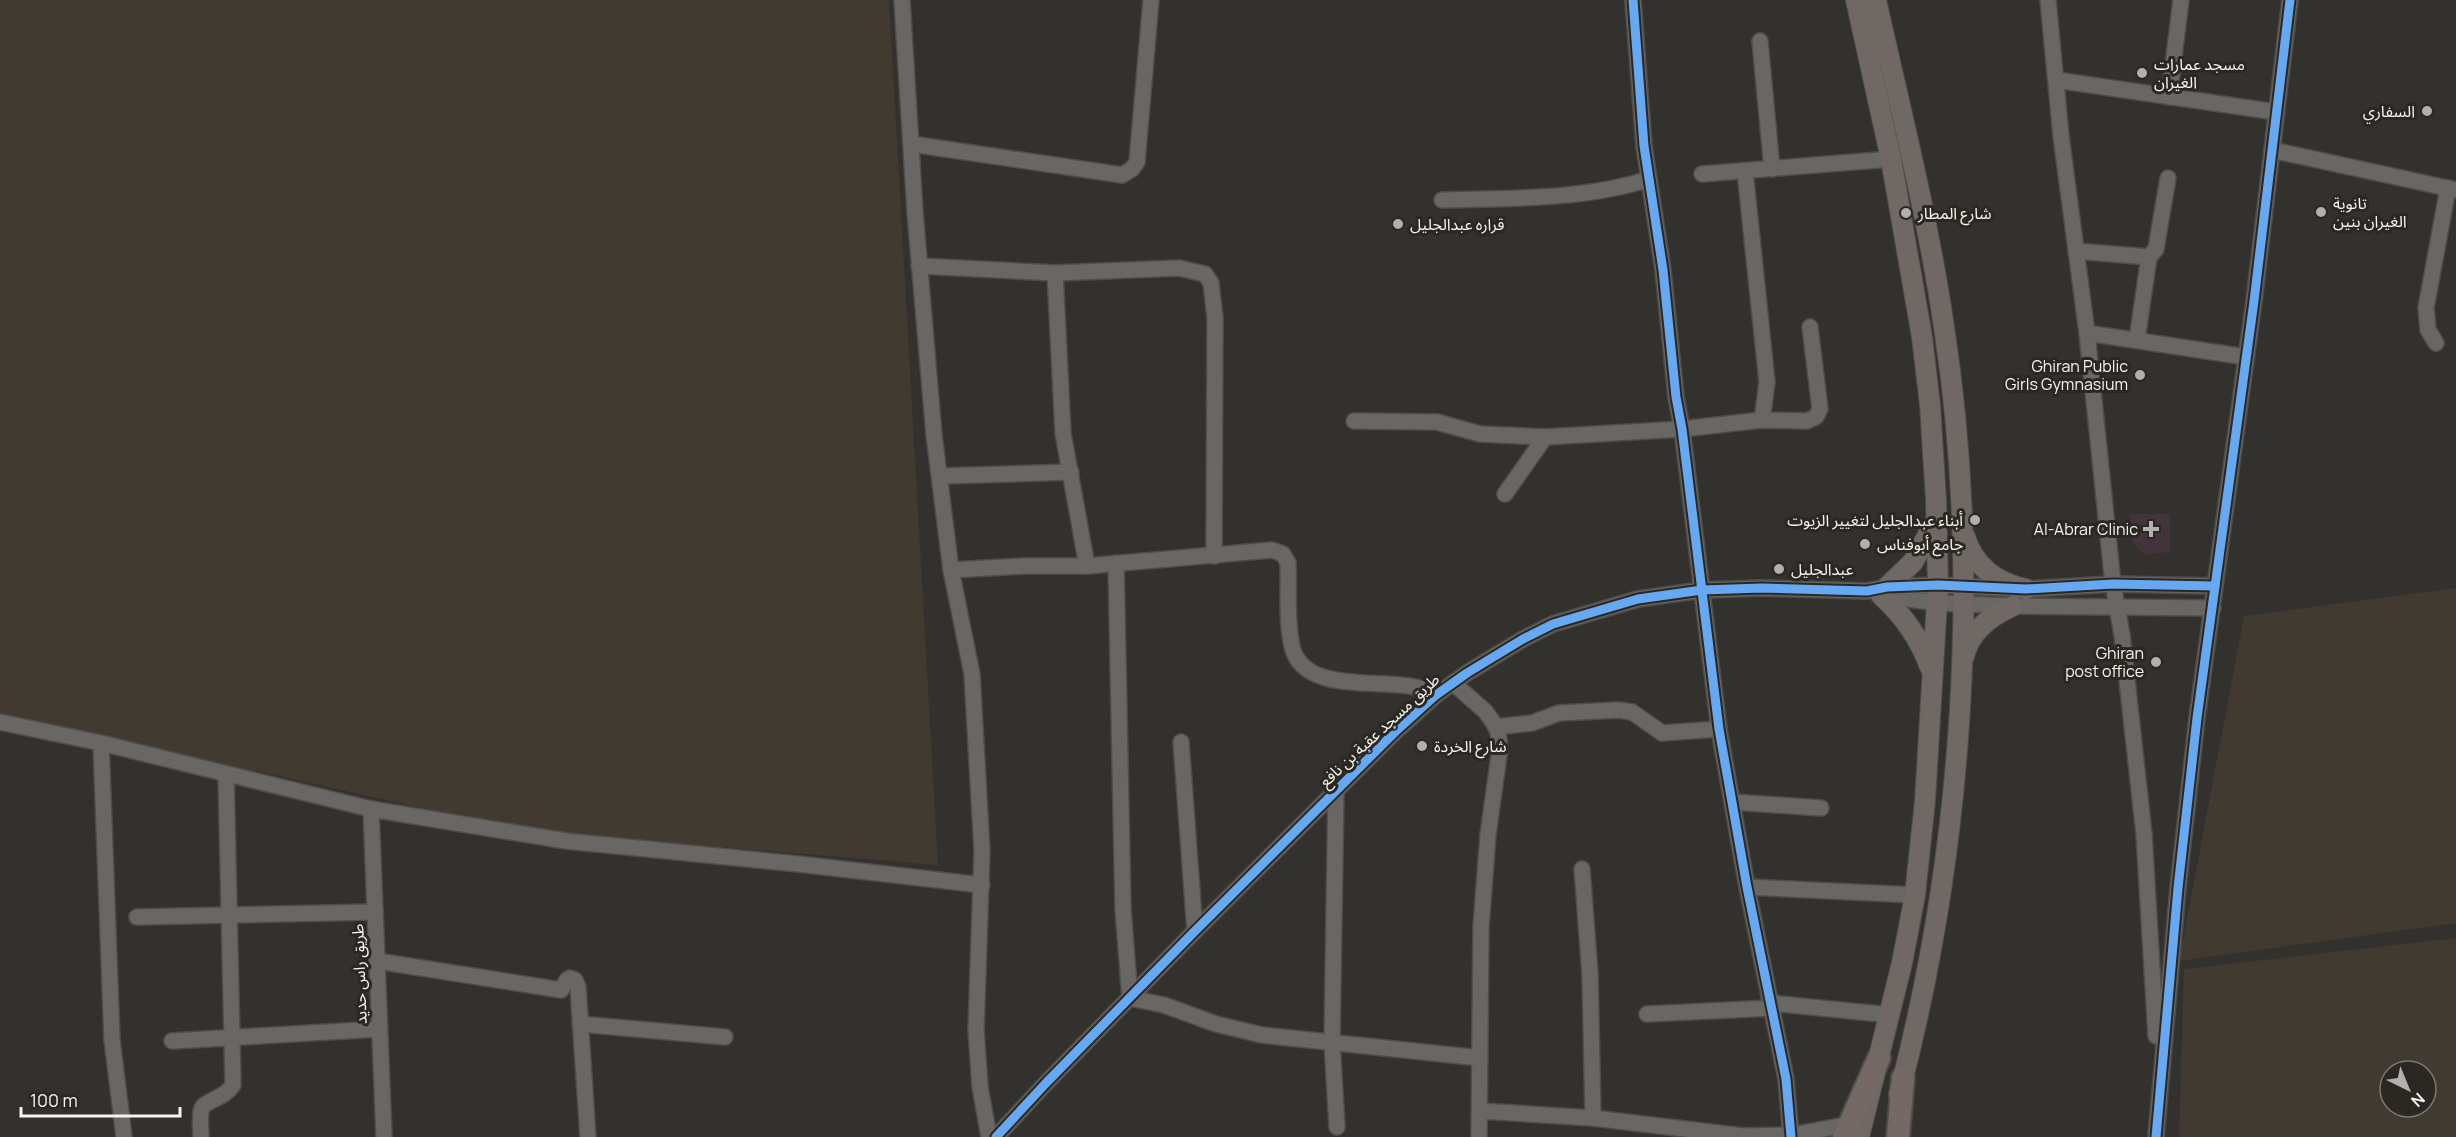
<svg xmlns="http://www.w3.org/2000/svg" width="2456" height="1137" viewBox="0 0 2456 1137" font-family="Manrope,'Noto Sans Arabic',sans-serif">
<rect width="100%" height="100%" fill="#33312e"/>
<g fill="#403a30" fill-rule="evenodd">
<path d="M 0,0 L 889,0 L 938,865 L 525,831 L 0,714 Z"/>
<path d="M 2456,588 L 2456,923 L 2179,961 L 2244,616 Z"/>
<path d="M 2456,938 L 2456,1137 L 2179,1137 L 2184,969 ZM 2390,1071 L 2426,1071 L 2426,1107 L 2390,1107 Z"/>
</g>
<path fill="#43333a" d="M 2129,514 L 2170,514 L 2170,552 L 2145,555 L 2133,543 Z"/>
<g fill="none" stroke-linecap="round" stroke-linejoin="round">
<g stroke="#4f4d4a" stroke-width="18">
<g id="minor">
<path d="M 902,0 L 915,212 L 934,435 L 951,570 L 972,674 L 982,851 L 976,1030 L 980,1087 L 989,1137"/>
<path d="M 1633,0 L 1644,146 L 1663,270 L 1676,397 L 1682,429 L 1719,729 L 1747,887 L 1786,1079 L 1791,1137"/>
<path d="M 2048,0 L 2061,136 L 2087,333 L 2113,584 L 2122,635 L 2144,834 L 2156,1036"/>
<path d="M 1760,41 L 1772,169"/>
<path d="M 2056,80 L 2276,112"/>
<path d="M 2169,97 L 2181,0"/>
<path d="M 911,144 L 1122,175 L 1132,169 L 1137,162 L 1151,0"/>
<path d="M 2272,150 L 2456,190"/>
<path d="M 1745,171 L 1767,382 L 1762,420"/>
<path d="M 1702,174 L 1891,159"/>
<path d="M 1442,200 C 1510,198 1584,200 1649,179"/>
<path d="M 2076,251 L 2149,257 L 2156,249 L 2168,178"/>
<path d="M 919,266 L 1055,273 L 1179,268 L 1205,274 L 1211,283 L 1215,318 L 1214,556"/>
<path d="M 1055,273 L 1063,433 L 1087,566"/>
<path d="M 2087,333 L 2246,357"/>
<path d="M 2137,340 L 2149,257"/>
<path d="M 2436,343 L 2428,330 L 2426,308 L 2448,188"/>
<path d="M 1354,421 L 1437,422 L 1480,434 L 1545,437 L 1682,429 L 1762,420 L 1807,421 L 1816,417 L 1820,409 L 1810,327"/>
<path d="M 941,476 L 1071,472"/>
<path d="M 1505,494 L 1545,437"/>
<path d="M 1116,563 L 1123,909 L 1130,998 L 1164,1005 L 1216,1024 L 1262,1035 L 1480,1058"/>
<path d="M 951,570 L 1024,566 L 1087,566 L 1272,550 L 1283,554 L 1288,563 C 1289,590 1286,620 1292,646 C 1302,695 1383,678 1419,688 C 1424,690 1430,693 1436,695"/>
<path d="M 1878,595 L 1938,603 L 2013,606 L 2213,608"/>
<path d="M 1453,683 L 1485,711 L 1493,722 L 1498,732 L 1500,748 L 1488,835 L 1481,927 L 1479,1137"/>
<path d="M 0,722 L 101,743 L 371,809 L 566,841 L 798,864 L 982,885"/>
<path d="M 1496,727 L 1532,723 L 1559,713 L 1619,710 L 1632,712 L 1662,733 L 1719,729"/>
<path d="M 1181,742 L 1195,931"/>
<path d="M 101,743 L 112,1040 L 124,1137"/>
<path d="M 1336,789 L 1332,1042 L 1337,1127"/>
<path d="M 1733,802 L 1821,808"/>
<path d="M 371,809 L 384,1137"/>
<path d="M 1582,869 L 1590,974 L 1593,1118"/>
<path d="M 1747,887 L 1915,895"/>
<path d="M 137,917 L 375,912"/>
<path d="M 377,961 L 561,990 L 567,980 L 570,978 L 575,980 L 578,987 L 588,1137"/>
<path d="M 1771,1003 L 1890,1015"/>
<path d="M 1647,1014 L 1772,1008"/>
<path d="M 580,1024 L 725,1037"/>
<path d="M 172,1041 L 379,1029"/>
<path d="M 1480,1111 L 1593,1118 L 1743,1136 L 1792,1135 L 1850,1124"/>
<path d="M 201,1137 C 201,1129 199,1115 202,1108 C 206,1100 224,1099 233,1085 L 226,774"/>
<path d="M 996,1137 L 1047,1082 L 1195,931 L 1395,732 L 1436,695 L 1467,673 L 1523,639 L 1553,624 L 1638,599 L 1702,590 L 1762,588 L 1867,591 L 1887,587 L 1938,585 L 2026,589 L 2113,584 L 2215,586"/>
<path d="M 2156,1137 L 2178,888 L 2197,718 L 2254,301 L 2290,0"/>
</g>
</g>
<g stroke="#4f4d4a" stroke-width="22">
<g id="major">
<path d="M 1856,0 L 1891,159 L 1922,337 L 1930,405 L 1936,500 L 1938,585 L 1925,801 L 1915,895 L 1902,963 L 1859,1137"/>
<path d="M 1876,0 C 1900,108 1928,217 1944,327 C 1982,576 1963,850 1899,1094"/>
<path d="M 1965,537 C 1974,566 1997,583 2026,589"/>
<path d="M 1887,587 L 1913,562 L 1935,522"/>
<path d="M 1882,596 C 1904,616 1920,639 1930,667"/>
<path d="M 1964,656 C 1970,632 1990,616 2013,606"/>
</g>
</g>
<g stroke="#4f4d4a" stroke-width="26">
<g id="highway">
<path d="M 1844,1137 L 1879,1058"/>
<path d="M 1898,1137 L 1903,1078"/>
</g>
</g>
<use href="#minor" stroke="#696764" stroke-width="15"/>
<use href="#major" stroke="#6f6864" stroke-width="20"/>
<use href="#highway" stroke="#746964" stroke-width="22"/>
<g stroke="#2b2722" stroke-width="13">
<g id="cycleway">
<path d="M 1633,0 L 1644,146 L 1663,270 L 1676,397 L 1682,429 L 1719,729 L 1747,887 L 1786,1079 L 1791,1137"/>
<path d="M 996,1137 L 1047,1082 L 1195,931 L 1395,732 L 1436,695 L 1467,673 L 1523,639 L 1553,624 L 1638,599 L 1702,590 L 1762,588 L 1867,591 L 1887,587 L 1938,585 L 2026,589 L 2113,584 L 2215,586"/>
<path d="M 2156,1137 L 2178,888 L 2197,718 L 2254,301 L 2290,0"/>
</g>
</g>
<use href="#cycleway" stroke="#66a8f1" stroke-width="9"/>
</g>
<g fill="#b2b0ac" stroke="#2b2722" stroke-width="2">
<circle cx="2142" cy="73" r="6"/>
<circle cx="2427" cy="111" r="6"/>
<circle cx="2321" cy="212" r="6"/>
<circle cx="1906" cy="213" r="6"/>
<circle cx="1398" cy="224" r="6"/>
<circle cx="2140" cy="375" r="6"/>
<circle cx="1975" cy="520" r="6"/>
<path d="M2148 520h6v6h6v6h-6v6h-6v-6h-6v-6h6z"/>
<circle cx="1865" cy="544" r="6"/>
<circle cx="1779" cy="569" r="6"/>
<circle cx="2156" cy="662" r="6"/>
<circle cx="1422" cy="746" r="6"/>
</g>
<g text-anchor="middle" stroke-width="6" stroke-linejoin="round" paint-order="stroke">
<g font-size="16" fill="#f6f4f0" stroke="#2b2722" text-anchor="start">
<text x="2154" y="70">مسجد عمارات<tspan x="2154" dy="18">الغيران</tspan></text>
<text x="2415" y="117" text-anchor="end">السفاري</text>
<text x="2333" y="209">تانوية<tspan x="2333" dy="18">الغيران بنين</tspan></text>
<text x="1918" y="219">شارع المطار</text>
<text x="1410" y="230">قراره عبدالجليل</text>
<text x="2128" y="372" text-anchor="end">Ghiran Public<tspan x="2128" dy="18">Girls Gymnasium</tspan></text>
<text x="1963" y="526" text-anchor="end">أبناء عبدالجليل لتغيير الزيوت</text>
<text x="2138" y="535" text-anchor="end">Al-Abrar Clinic</text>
<text x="1877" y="550">جامع أبوفناس</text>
<text x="1791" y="575">عبدالجليل</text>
<text x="2144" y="659" text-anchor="end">Ghiran<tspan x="2144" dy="18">post office</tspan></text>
<text x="1434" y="752">شارع الخردة</text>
</g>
<g font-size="16" fill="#f6f4f0" stroke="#2b2722">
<text transform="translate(1379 730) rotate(-43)" y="6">طريق مسجد عقبة بن نافع</text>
<text transform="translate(359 974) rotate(-92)" y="6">طريق راس حديد</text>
</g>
</g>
<g transform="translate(2408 1089) rotate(137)"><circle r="28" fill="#2b2722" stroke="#7c7974" stroke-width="1.5"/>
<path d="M0-4.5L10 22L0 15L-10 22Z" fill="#b2b0ac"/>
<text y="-9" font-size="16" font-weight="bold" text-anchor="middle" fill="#f6f4f0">N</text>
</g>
<path d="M21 1107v9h159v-9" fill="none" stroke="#f6f4f0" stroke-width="3"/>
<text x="30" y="1107" font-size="18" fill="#f6f4f0" stroke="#2b2722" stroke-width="4.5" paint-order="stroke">100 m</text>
</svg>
